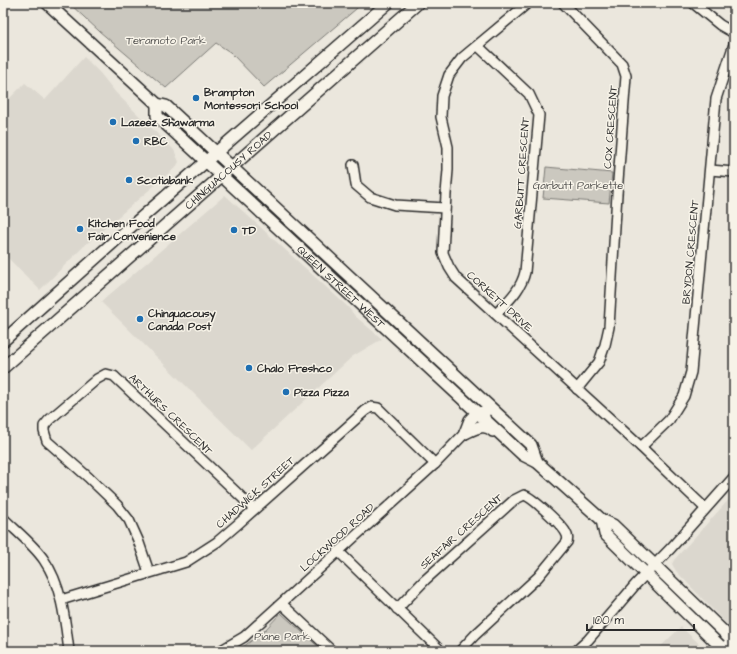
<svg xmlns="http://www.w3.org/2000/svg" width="737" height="654" viewBox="0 0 737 654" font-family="'Architects Daughter',sans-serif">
<rect width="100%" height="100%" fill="#ebe7dd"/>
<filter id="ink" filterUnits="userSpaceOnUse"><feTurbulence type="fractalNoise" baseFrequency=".025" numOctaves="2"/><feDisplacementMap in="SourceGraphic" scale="8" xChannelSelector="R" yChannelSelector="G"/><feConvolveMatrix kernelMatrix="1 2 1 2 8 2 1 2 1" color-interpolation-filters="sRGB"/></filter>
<g filter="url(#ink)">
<g fill="#dbd7ce">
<path d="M 84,57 L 100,73 L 116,93 L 174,150 L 179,162 L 176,167 L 84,246 L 40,290 L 3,253 L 3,105 L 25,83 L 45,100 Z"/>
<path d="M 225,195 L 348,307 L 355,316 L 382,339 L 353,356 L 251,450 L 101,302 Z"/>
<path d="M 732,496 L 734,498 L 734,632 L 676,571 L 672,564 L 674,560 Z"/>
<path d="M 681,627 L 707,651 L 656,651 Z"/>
</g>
<g fill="#cbc8bf" stroke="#7b7a75">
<path d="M 69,3 L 363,3 L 264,87 L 230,52 L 216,43 L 166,88 L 99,31 Z"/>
<path d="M 546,167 L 612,173 L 609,203 L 543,198 Z"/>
<path d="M 281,613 L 323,651 L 240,651 L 239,650 L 263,632 Z"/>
</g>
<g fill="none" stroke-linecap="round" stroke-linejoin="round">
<g stroke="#2b2b2b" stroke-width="12">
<g id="minor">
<path d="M 528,3 L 462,58 L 449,75 L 442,96 L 441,117 L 448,147 L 448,170 L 446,194 L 443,253 L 449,267 L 456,278 L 641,447 L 705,508"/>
<path d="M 563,3 L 622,64 L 626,76 L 617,194 L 609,327 L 605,345 L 599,362 L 577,389"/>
<path d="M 693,3 L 720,25 L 734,33"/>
<path d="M 478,46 L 529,94 L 539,115 L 525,272 C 521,290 508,301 496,314"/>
<path d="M 353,165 L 356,185 L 370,197 L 395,205 L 445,208"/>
<path d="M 710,170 L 734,172"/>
<path d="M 641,447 L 669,420 L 684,396 L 691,372 L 716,99 L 734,44"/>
<path d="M 3,518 C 16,531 34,545 44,560 C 62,586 65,620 69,651"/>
<path d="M 339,552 L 441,651"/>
<path d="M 149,572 L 138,540 L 129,520 L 117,505 L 88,477 L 47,441 L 44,431 L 44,426 L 49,420 L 97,379 L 106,374 L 114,376 L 254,509"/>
<path d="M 61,600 L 186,562 L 217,542 L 238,524 L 365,411 L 371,407 L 378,408 L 435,464"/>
<path d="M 282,604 L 332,651"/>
<path d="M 397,609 L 425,580 L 514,500 L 524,495 C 532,497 563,526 566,533 C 568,536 568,539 567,542 L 538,577 L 475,635 L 460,651"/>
<path d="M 220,651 L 244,637 L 435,464 L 465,433"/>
<path d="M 576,651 L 588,640 L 636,584 L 671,548 L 734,477"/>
</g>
</g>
<g stroke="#2b2b2b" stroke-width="14">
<g id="major">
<path d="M 47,3 L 157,104 L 166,106 L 531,445 L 537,462"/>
<path id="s1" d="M 157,104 L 157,116 L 523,455 L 537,462 L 602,520 L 613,525 L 729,637 L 734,651"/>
<path d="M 3,341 L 126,231 L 388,3"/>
<path id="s2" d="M 3,368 L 418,3"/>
<path d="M 465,433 L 470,420 L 477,413 L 485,412"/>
<path d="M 465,433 C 474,429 485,422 493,431"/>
<path d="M 602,520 L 605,534 L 720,646 L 733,650"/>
</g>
</g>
<use href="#minor" stroke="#f7f3e8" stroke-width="9"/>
<use href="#major" stroke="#f7f3e8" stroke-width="11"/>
</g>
</g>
<g fill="#1f6fb2" stroke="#f7f3e8" stroke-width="1.5">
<circle cx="196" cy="98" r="4"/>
<circle cx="113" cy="122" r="4"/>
<circle cx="136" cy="141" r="4"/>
<circle cx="129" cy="180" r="4"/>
<circle cx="80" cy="229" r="4"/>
<circle cx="234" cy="230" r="4"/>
<circle cx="140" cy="319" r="4"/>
<circle cx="249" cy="368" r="4"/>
<circle cx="286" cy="392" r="4"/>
</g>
<g text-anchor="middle" stroke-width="3" stroke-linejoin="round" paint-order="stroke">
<g font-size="11" fill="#535250" stroke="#f7f3e8">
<text x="166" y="44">Teramoto Park</text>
<text x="578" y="189">Garbutt Parkette</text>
<text x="282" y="640">Piane Park</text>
</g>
<g font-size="11" font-weight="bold" fill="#2b2b2b" stroke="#f7f3e8" text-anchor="start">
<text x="204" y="96">Brampton<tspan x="204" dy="13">Montessori School</tspan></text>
<text x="121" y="126">Lazeez Shawarma</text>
<text x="144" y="145">RBC</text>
<text x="137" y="184">Scotiabank</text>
<text x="88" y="227">Kitchen Food<tspan x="88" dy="13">Fair Convenience</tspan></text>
<text x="242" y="234">TD</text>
<text x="148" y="317">Chinguacousy<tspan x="148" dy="13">Canada Post</tspan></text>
<text x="257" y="372">Chalo Freshco</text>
<text x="294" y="396">Pizza Pizza</text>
</g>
<g font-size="11" fill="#2b2b2b" stroke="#f7f3e8">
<text transform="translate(610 127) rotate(-86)" y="4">COX CRESCENT</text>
<text dy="4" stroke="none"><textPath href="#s2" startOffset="300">CHINGUACOUSY ROAD</textPath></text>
<text transform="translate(521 173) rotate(-86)" y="4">GARBUTT CRESCENT</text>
<text transform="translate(690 252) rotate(-85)" y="4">BRYDON CRESCENT</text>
<text dy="4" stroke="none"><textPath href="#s1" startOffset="263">QUEEN STREET WEST</textPath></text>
<text transform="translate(500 301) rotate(42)" y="4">CORKETT DRIVE</text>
<text transform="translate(171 414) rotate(44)" y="4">ARTHURS CRESCENT</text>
<text transform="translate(255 492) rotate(-42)" y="4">CHADWICK STREET</text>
<text transform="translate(461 531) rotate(-42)" y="4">SEAFAIR CRESCENT</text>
<text transform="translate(337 537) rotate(-42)" y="4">LOCKWOOD ROAD</text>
</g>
</g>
<rect width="737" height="654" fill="none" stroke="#f7f3e8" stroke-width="16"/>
<rect x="8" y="8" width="721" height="638" fill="none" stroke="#2b2b2b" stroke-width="1.5" filter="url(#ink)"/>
<path d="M587 624v6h107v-6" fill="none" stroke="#2b2b2b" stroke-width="2"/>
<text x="593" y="624" font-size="12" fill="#2b2b2b" stroke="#f7f3e8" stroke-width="3" paint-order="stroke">100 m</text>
</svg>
